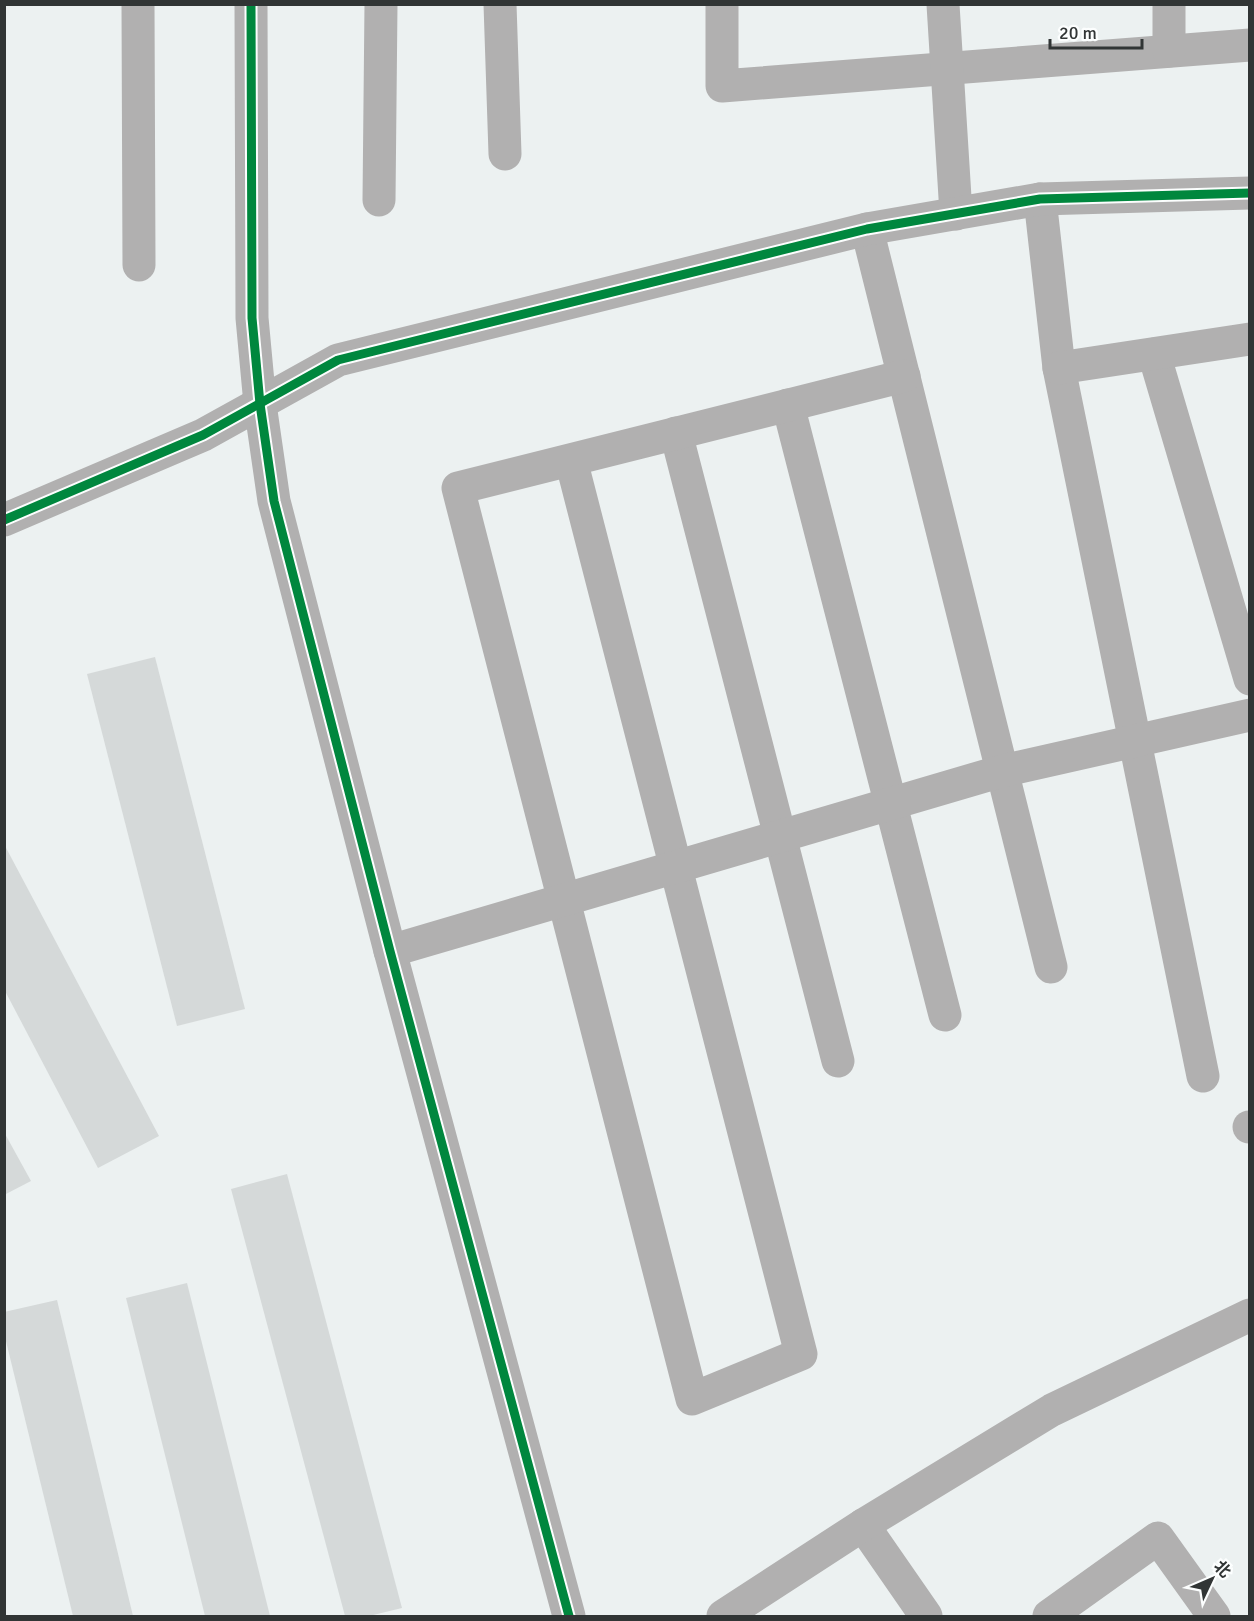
<svg xmlns="http://www.w3.org/2000/svg" width="1254" height="1621" viewBox="0 0 1254 1621" font-family="Signika,'Noto Sans SC',sans-serif">
<rect width="100%" height="100%" fill="#ecf1f1"/>
<g fill="#d5d9d9">
<path d="M 155,657 L 245,1009 L 177,1026 L 87,674 Z"/>
<path d="M 4,844 L 159,1136 L 98,1168 L 4,989 Z"/>
<path d="M 4,1132 L 31,1181 L 4,1195 Z"/>
<path d="M 287,1174 L 402,1608 L 369,1616 L 345,1616 L 231,1189 Z"/>
<path d="M 187,1283 L 270,1616 L 205,1616 L 126,1298 Z"/>
<path d="M 57,1300 L 133,1616 L 73,1616 L 4,1333 L 4,1312 Z"/>
</g>
<g fill="none" stroke-linecap="round" stroke-linejoin="round">
<g stroke="#b1b0b0" stroke-width="33">
<path d="M 138,4 L 139,265"/>
<path d="M 251,4 L 252,318 L 260,404 L 274,501 L 390,951 L 569,1616"/>
<path d="M 500,4 L 505,154"/>
<path d="M 722,4 L 722,86 L 1250,45"/>
<path d="M 943,4 L 956,214"/>
<path d="M 1169,4 L 1169,51"/>
<path d="M 1040,199 L 1059,368 L 1203,1076"/>
<path d="M 379,200 L 381,4"/>
<path d="M 867,229 L 1051,967"/>
<path d="M 1154,354 L 1250,679"/>
<path d="M 1059,368 L 1250,339"/>
<path d="M 788,405 L 945,1015"/>
<path d="M 676,433 L 838,1061"/>
<path d="M 571,460 L 801,1354 L 692,1399 L 458,488 C 606,451 755,414 904,376"/>
<path d="M 4,520 L 203,435 L 338,360 L 867,229 L 1040,199 L 1250,193"/>
<path d="M 390,951 L 1002,771 L 1250,715"/>
<path d="M 1249,1127 L 1250,1127"/>
<path d="M 863,1525 L 926,1616"/>
<path d="M 723,1616 L 863,1525 L 1052,1410 L 1250,1315"/>
<path d="M 1049,1616 L 1158,1538 L 1214,1616"/>
</g>
<g stroke="#fcfefe" stroke-width="13">
<g id="cycleway">
<path d="M 251,4 L 252,318 L 260,404 L 274,501 L 390,951 L 569,1616"/>
<path d="M 4,520 L 203,435 L 338,360 L 867,229 L 1040,199 L 1250,193"/>
</g>
</g>
<use href="#cycleway" stroke="#00873e" stroke-width="9"/>
</g>
<rect width="1254" height="1621" fill="none" stroke="#313535" stroke-width="12"/>
<g transform="translate(1212 1579) rotate(46)" stroke="#fcfefe" stroke-width="4.5" paint-order="stroke">
<path d="M0-4.5L10 22L0 15L-10 22Z" fill="#313535"/>
<text y="-9" font-size="16" font-weight="bold" text-anchor="middle" fill="#313535">北</text>
</g>
<path d="M1050 39v9h92v-9" fill="none" stroke="#313535" stroke-width="3"/>
<text x="1059" y="39" font-size="18" fill="#313535" stroke="#fcfefe" stroke-width="4.5" paint-order="stroke">20 m</text>
</svg>
